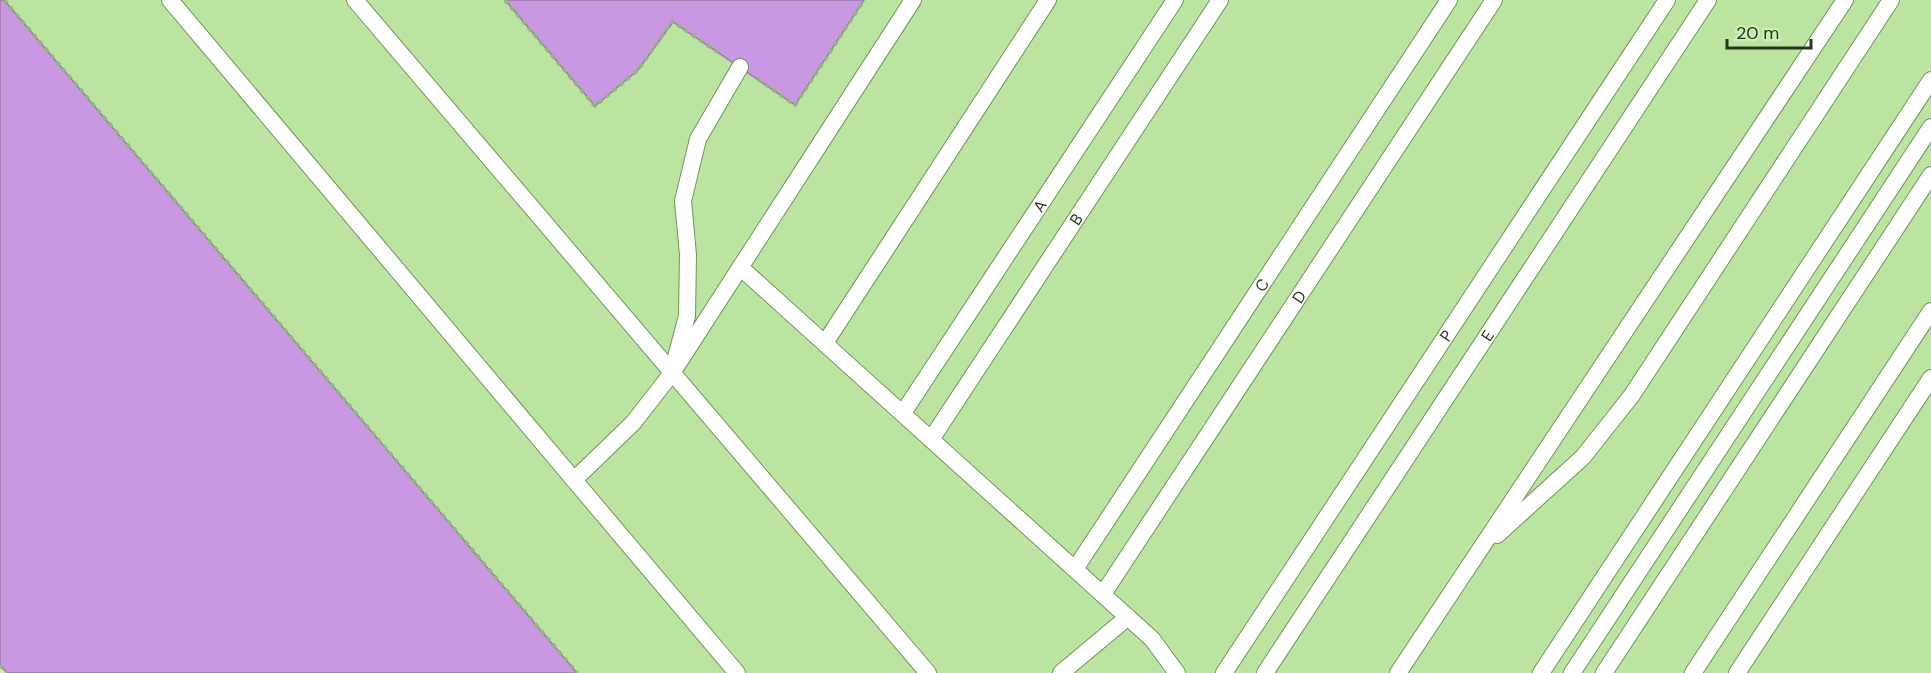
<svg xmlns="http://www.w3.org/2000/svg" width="1931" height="673" viewBox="0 0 1931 673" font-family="'DM Sans',sans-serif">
<rect width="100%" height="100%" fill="#caf0b3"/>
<path fill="#bbe4a1" d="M 4,0 L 505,0 L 595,106 L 638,70 L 672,21 L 795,105 L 864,0 L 1931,0 L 1931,673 L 577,673 Z"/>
<g fill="#ca98e3" stroke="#997aa8" stroke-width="1.5">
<path d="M 0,0 L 4,0 L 577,673 L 7,673 L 0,665 Z"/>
<path d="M 505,0 L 864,0 L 795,105 L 673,22 L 638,70 L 595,106 Z"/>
</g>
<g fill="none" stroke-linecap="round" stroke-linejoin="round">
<g stroke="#72955c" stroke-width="18">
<g id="lane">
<path d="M 170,0 L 574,480"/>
<path d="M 355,0 L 928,673"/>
<path d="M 740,267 L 1152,639 L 1177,673"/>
<path d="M 825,343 L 1048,0"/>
<path d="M 676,357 L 687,316 L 688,255 L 683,201 L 698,139 L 740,67"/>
<path id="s1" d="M 903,413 L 1175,0"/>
<path id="s2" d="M 932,438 L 1220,0"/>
<path d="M 1497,535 L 1583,457 L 1632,395 L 1891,0"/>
<path id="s3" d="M 1075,569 L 1449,0"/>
<path id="s4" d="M 1103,594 L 1494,0"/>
<path d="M 737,673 L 574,480 L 633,423 L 672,373 L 913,0"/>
<path d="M 1061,673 L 1128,617"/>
<path id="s5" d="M 1224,673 L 1667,0"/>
<path id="s6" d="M 1265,673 L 1708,0"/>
<path d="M 1398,673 L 1845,0"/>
<path d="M 1541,673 L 1931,80"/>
<path d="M 1572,673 L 1931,127"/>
<path d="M 1604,673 L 1931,175"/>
<path d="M 1693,673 L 1931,311"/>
<path d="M 1737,673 L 1931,378"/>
</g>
</g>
<g stroke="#96b584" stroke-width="4" stroke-dasharray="4.5 4.5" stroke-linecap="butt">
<path d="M 4,0 L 577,673"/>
<path d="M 505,0 L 595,106 L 638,70 L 672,21 L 722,55"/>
<path d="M 758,79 L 795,105 L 864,0"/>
<path d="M 0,665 L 7,673"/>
</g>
<use href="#lane" stroke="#fff" stroke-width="16"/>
</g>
<g text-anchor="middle" stroke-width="4.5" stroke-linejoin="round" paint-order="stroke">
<g font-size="16" fill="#26351d" stroke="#caf0b3">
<text dy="6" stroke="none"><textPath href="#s1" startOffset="248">A</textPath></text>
<text dy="6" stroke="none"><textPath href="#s2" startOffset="262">B</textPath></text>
<text dy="6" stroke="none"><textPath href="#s3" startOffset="340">C</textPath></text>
<text dy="6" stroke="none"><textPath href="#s4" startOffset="356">D</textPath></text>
<text dy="6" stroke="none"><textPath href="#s5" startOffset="404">P</textPath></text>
<text dy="6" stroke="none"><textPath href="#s6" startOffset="404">E</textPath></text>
</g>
</g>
<path d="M1727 39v9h84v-9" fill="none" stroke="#26351d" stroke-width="3"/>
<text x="1736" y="39" font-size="18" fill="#26351d" stroke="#caf0b3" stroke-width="4.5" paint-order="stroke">20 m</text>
</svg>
